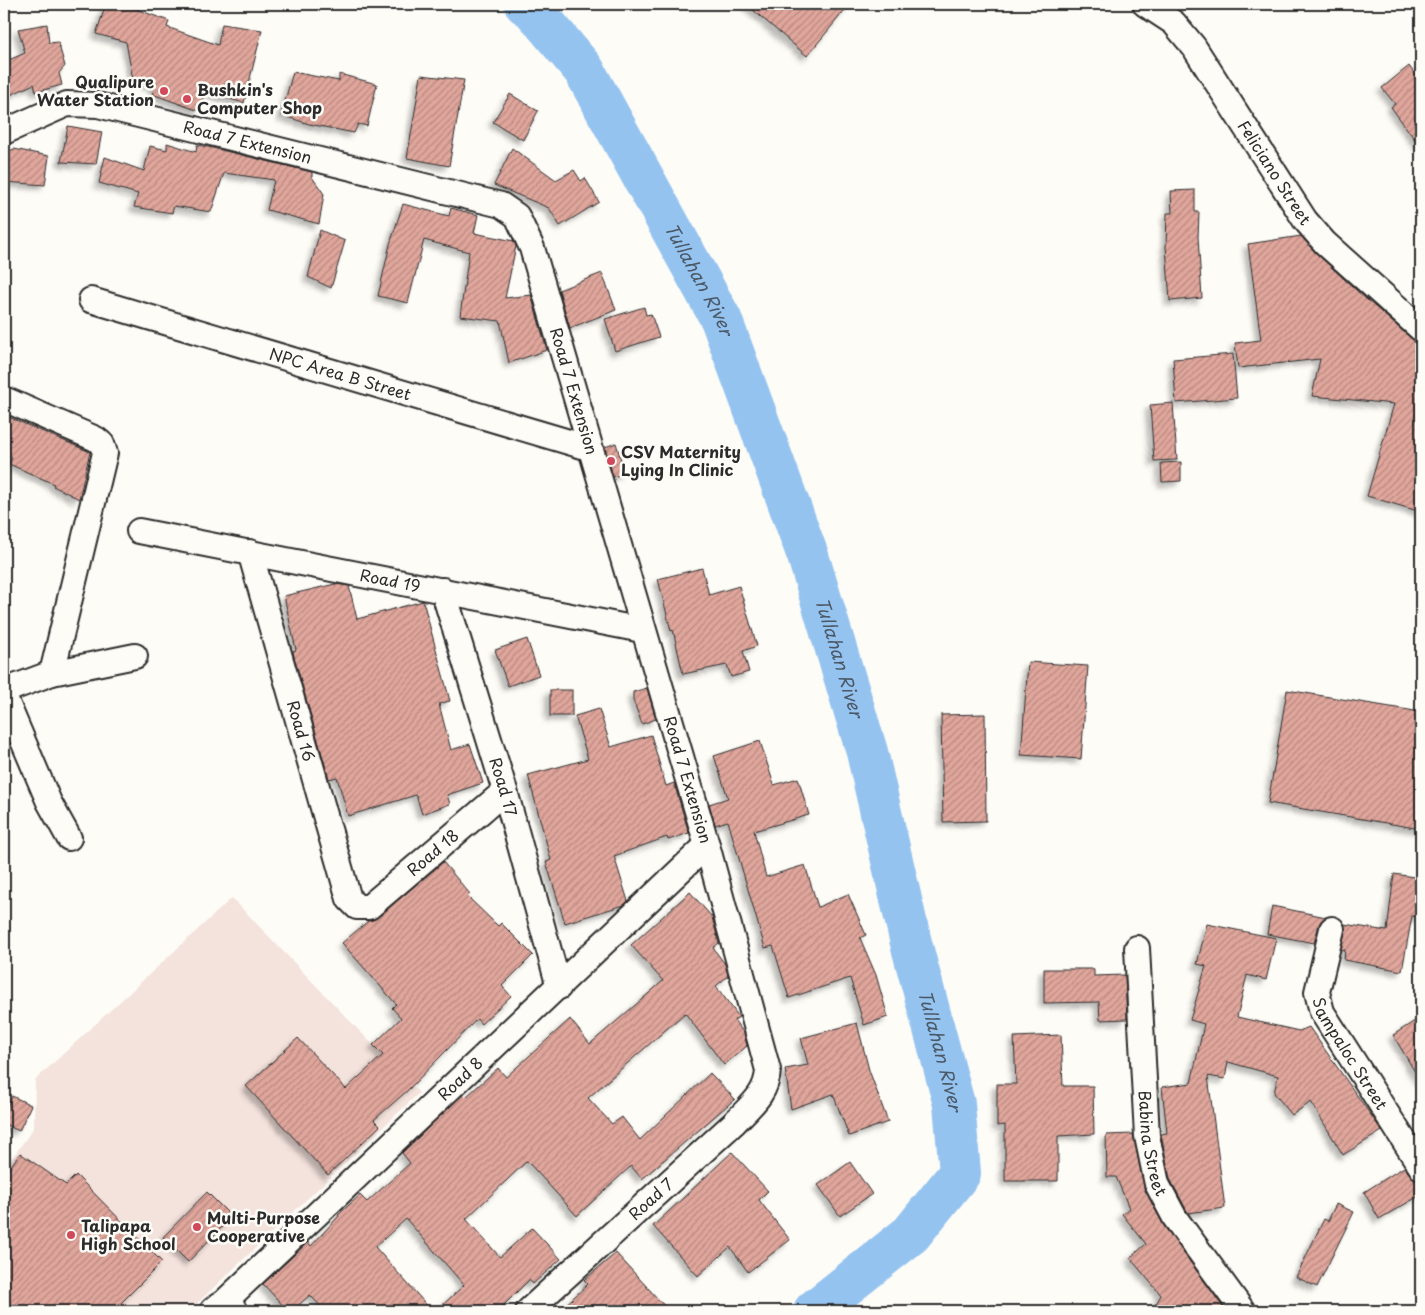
<svg xmlns="http://www.w3.org/2000/svg" width="1425" height="1315" viewBox="0 0 1425 1315" font-family="'Playpen Sans',sans-serif">
<defs>
<pattern id="building-hatch" width="6" height="6" patternUnits="userSpaceOnUse" patternTransform="scale(1.25)"><rect width="6" height="6" fill="#e0a69c"/><path d="M-1 1l2-2M0 6l6-6M5 7l2-2" fill="none" stroke="#b6877f"/></pattern>
<filter id="shadow"><feDropShadow dx="-4.5" dy="4.5" stdDeviation="2.5" flood-color="#0004"/></filter>
</defs>
<rect width="100%" height="100%" fill="#fdfcf7"/>
<filter id="ink" filterUnits="userSpaceOnUse"><feTurbulence type="fractalNoise" baseFrequency=".02" numOctaves="2"/><feDisplacementMap in="SourceGraphic" scale="10" xChannelSelector="R" yChannelSelector="G"/><feConvolveMatrix kernelMatrix="1 2 1 2 8 2 1 2 1" color-interpolation-filters="sRGB"/></filter>
<g filter="url(#ink)">
<path fill="#f4e2dc" d="M 232,898 L 419,1093 L 189,1311 L 4,1311 L 4,1170 L 34,1127 L 35,1080 Z"/>
<g fill="none" stroke-linecap="round" stroke-linejoin="round">
<path stroke="#95c3f0" stroke-width="42" id="s1" d="M 525,4 L 532,8 L 584,70 L 721,319 L 808,556 L 867,752 L 911,943 L 954,1104 L 960,1173 L 911,1234 L 814,1311"/>
</g>
<g fill="url(#building-hatch)" stroke="#2b2b2b" filter="url(#shadow)">
<path d="M 106,4 L 122,4 L 169,21 L 167,27 L 218,45 L 222,24 L 262,30 L 244,103 L 205,92 L 199,111 L 152,94 L 155,87 L 133,80 L 126,42 L 96,34 Z"/>
<path d="M 746,4 L 850,4 L 807,56 Z"/>
<path d="M 47,24 L 49,43 L 58,42 L 65,66 L 59,73 L 62,85 L 36,92 L 34,84 L 4,98 L 4,62 L 25,53 L 18,29 Z"/>
<path d="M 1409,66 L 1421,82 L 1421,148 L 1391,107 L 1395,104 L 1382,88 Z"/>
<path d="M 293,72 L 339,81 L 339,74 L 377,84 L 367,126 L 358,124 L 354,133 L 309,124 L 281,115 Z"/>
<path d="M 421,75 L 464,80 L 449,166 L 407,158 Z"/>
<path d="M 510,94 L 538,111 L 523,140 L 493,122 Z"/>
<path d="M 68,126 L 102,132 L 96,164 L 61,162 Z"/>
<path d="M 167,143 L 196,152 L 197,145 L 213,148 L 312,172 L 312,177 L 324,194 L 319,224 L 267,210 L 274,180 L 224,173 L 211,212 L 174,206 L 172,213 L 134,207 L 138,194 L 99,183 L 105,157 L 144,171 L 150,146 L 167,150 Z"/>
<path d="M 512,148 L 556,180 L 574,170 L 581,181 L 585,178 L 599,202 L 560,226 L 549,208 L 494,185 Z"/>
<path d="M 14,149 L 49,156 L 45,185 L 4,182 L 4,153 Z"/>
<path d="M 1195,190 L 1195,212 L 1199,212 L 1198,237 L 1202,298 L 1170,301 L 1166,247 L 1167,213 L 1172,213 L 1171,191 Z"/>
<path d="M 403,204 L 449,216 L 451,208 L 478,215 L 474,233 L 514,241 L 516,246 L 505,298 L 531,295 L 547,350 L 509,363 L 500,321 L 460,316 L 469,252 L 424,240 L 408,303 L 378,296 L 390,244 Z"/>
<path d="M 320,230 L 345,241 L 331,288 L 308,277 Z"/>
<path d="M 1301,236 L 1316,253 L 1367,300 L 1412,339 L 1421,342 L 1421,512 L 1367,496 L 1394,404 L 1312,396 L 1320,359 L 1238,368 L 1235,343 L 1261,340 L 1248,244 Z"/>
<path d="M 602,273 L 616,310 L 570,328 L 559,290 Z"/>
<path d="M 644,307 L 646,315 L 651,314 L 659,337 L 615,351 L 605,319 Z"/>
<path d="M 1233,354 L 1237,398 L 1176,403 L 1173,359 Z"/>
<path d="M 1173,403 L 1177,460 L 1154,461 L 1150,405 Z"/>
<path d="M 4,415 L 90,452 L 79,499 L 53,486 L 54,484 L 9,464 L 12,457 L 4,453 Z"/>
<path d="M 616,443 L 625,473 L 613,477 L 605,447 Z"/>
<path d="M 1181,462 L 1181,481 L 1162,482 L 1161,463 Z"/>
<path d="M 702,568 L 709,595 L 739,586 L 757,646 L 743,651 L 749,672 L 731,677 L 727,665 L 683,674 L 673,630 L 671,631 L 658,579 Z"/>
<path d="M 335,584 L 349,586 L 357,619 L 423,601 L 450,701 L 439,704 L 451,750 L 470,744 L 483,783 L 447,795 L 450,804 L 422,814 L 416,795 L 348,816 L 337,777 L 329,779 L 294,657 L 293,651 L 296,650 L 284,596 Z"/>
<path d="M 527,639 L 539,675 L 508,686 L 495,650 Z"/>
<path d="M 1028,662 L 1088,666 L 1081,759 L 1021,755 Z"/>
<path d="M 647,688 L 656,719 L 642,724 L 633,700 L 633,692 Z"/>
<rect x="550" y="690" width="22" height="26"/>
<path d="M 1287,690 L 1421,712 L 1421,829 L 1268,803 Z"/>
<path d="M 599,709 L 611,747 L 651,735 L 666,786 L 674,783 L 689,833 L 668,840 L 667,837 L 614,856 L 628,901 L 624,905 L 565,923 L 546,862 L 551,860 L 528,775 L 588,759 L 575,716 Z"/>
<path d="M 985,714 L 986,821 L 943,822 L 941,715 Z"/>
<path d="M 760,741 L 774,785 L 798,778 L 809,815 L 754,831 L 766,877 L 805,865 L 818,907 L 848,894 L 866,935 L 860,938 L 876,975 L 888,1017 L 864,1025 L 850,978 L 789,998 L 773,946 L 765,948 L 728,821 L 715,825 L 709,804 L 728,798 L 714,756 Z"/>
<path d="M 443,862 L 470,894 L 467,896 L 498,926 L 501,923 L 533,955 L 502,986 L 511,996 L 481,1024 L 477,1019 L 408,1090 L 374,1120 L 380,1126 L 328,1175 L 246,1086 L 298,1038 L 346,1089 L 383,1055 L 373,1045 L 401,1018 L 392,1008 L 396,1004 L 342,943 L 368,921 L 378,917 Z"/>
<path d="M 1394,874 L 1421,878 L 1421,917 L 1412,916 L 1402,971 L 1344,960 L 1345,950 L 1341,949 L 1345,932 L 1344,924 L 1387,931 Z"/>
<path d="M 690,892 L 712,917 L 719,943 L 713,948 L 725,964 L 728,976 L 716,986 L 739,1017 L 734,1020 L 744,1033 L 747,1046 L 724,1065 L 685,1013 L 588,1098 L 612,1124 L 622,1117 L 640,1140 L 710,1073 L 735,1099 L 642,1179 L 631,1166 L 577,1216 L 527,1161 L 466,1219 L 500,1257 L 532,1228 L 561,1259 L 533,1284 L 529,1280 L 498,1311 L 436,1311 L 464,1285 L 406,1219 L 375,1247 L 432,1311 L 325,1311 L 310,1295 L 292,1311 L 288,1311 L 263,1284 L 308,1242 L 311,1246 L 339,1216 L 338,1215 L 360,1195 L 367,1202 L 410,1163 L 402,1153 L 463,1094 L 466,1097 L 498,1068 L 506,1077 L 570,1019 L 590,1044 L 663,981 L 631,945 Z"/>
<path d="M 1272,906 L 1326,917 L 1319,925 L 1314,943 L 1267,934 Z"/>
<path d="M 1207,924 L 1276,938 L 1266,980 L 1247,975 L 1237,1017 L 1299,1031 L 1309,1027 L 1382,1131 L 1343,1155 L 1311,1102 L 1292,1115 L 1274,1093 L 1278,1076 L 1228,1062 L 1225,1079 L 1208,1076 L 1225,1208 L 1188,1213 L 1170,1179 L 1161,1134 L 1167,1133 L 1162,1087 L 1191,1083 L 1204,1024 L 1190,1020 L 1206,966 L 1197,964 Z"/>
<path d="M 1044,969 L 1094,969 L 1094,976 L 1125,975 L 1127,1019 L 1100,1020 L 1099,1002 L 1044,1003 Z"/>
<path d="M 1421,1017 L 1421,1082 L 1393,1035 Z"/>
<path d="M 857,1023 L 869,1070 L 888,1122 L 849,1136 L 833,1094 L 791,1109 L 785,1069 L 808,1065 L 801,1038 Z"/>
<path d="M 1061,1035 L 1063,1086 L 1093,1086 L 1094,1134 L 1058,1136 L 1058,1181 L 1005,1181 L 1005,1125 L 997,1126 L 997,1084 L 1016,1084 L 1014,1037 Z"/>
<path d="M 12,1096 L 31,1105 L 19,1131 L 4,1124 L 4,1114 Z"/>
<path d="M 1133,1134 L 1145,1190 L 1164,1226 L 1226,1311 L 1152,1311 L 1161,1295 L 1130,1258 L 1146,1244 L 1122,1214 L 1129,1208 L 1116,1177 L 1107,1177 L 1106,1135 Z"/>
<path d="M 732,1152 L 768,1191 L 759,1200 L 790,1240 L 748,1272 L 730,1247 L 698,1276 L 653,1226 Z"/>
<path d="M 20,1153 L 66,1185 L 76,1175 L 162,1262 L 113,1311 L 4,1311 L 4,1176 Z"/>
<path d="M 850,1162 L 872,1194 L 840,1216 L 818,1185 Z"/>
<path d="M 1404,1167 L 1414,1179 L 1421,1181 L 1421,1195 L 1379,1219 L 1364,1192 Z"/>
<path d="M 207,1192 L 232,1217 L 188,1262 L 163,1237 Z"/>
<path d="M 1336,1204 L 1354,1212 L 1317,1287 L 1296,1277 L 1324,1219 L 1328,1221 Z"/>
<path d="M 616,1253 L 669,1311 L 559,1311 L 588,1284 L 584,1280 Z"/>
</g>
<g fill="none" stroke-linecap="round" stroke-linejoin="round">
<g stroke="#2b2b2b" stroke-width="28">
<g id="street">
<path id="s2" d="M 1145,4 L 1174,23 L 1194,47 L 1305,220 L 1325,243 L 1421,329"/>
<path id="s3" d="M 4,132 L 67,104 L 98,105 L 501,205 L 517,216 L 532,248 L 707,845 L 768,1070 C 767,1094 750,1106 734,1123 L 528,1311"/>
<path id="s4" d="M 91,300 L 589,448"/>
<path d="M 4,399 L 96,439 L 102,444 L 105,453 L 52,673"/>
<path id="s5" d="M 139,531 L 642,630"/>
<path id="s6" d="M 250,552 L 349,899 L 357,907 L 369,907 L 505,791"/>
<path id="s7" d="M 443,590 L 505,791 L 559,987"/>
<path d="M 4,691 L 52,673 L 135,656"/>
<path d="M 4,696 L 49,802 L 69,838"/>
<path id="s8" d="M 1332,929 L 1317,992 L 1322,1012 L 1421,1167"/>
<path id="s9" d="M 1137,948 L 1147,1136 L 1157,1184 L 1175,1218 L 1243,1311"/>
<path id="s10" d="M 219,1307 L 707,845"/>
</g>
</g>
<g stroke="#2b2b2b" stroke-width="31">
<path id="secondary" d="M 214,1311 L 219,1307 L 233,1311"/>
</g>
<use href="#street" stroke="#fdfcf7" stroke-width="24"/>
<use href="#secondary" stroke="#fdfcf7" stroke-width="28"/>
</g>
</g>
<g fill="#d1495b" stroke="#fdfcf7" stroke-width="2">
<circle cx="164" cy="91" r="5"/>
<circle cx="187" cy="99" r="5"/>
<circle cx="611" cy="461" r="5"/>
<circle cx="197" cy="1227" r="5"/>
<circle cx="71" cy="1235" r="5"/>
</g>
<g text-anchor="middle" stroke-width="5" stroke-linejoin="round" paint-order="stroke">
<g font-size="16" font-weight="bold" fill="#2b2b2b" stroke="#fdfcf7" text-anchor="start">
<text x="154" y="88" text-anchor="end">Qualipure<tspan x="154" dy="18">Water Station</tspan></text>
<text x="197" y="96">Bushkin's<tspan x="197" dy="18">Computer Shop</tspan></text>
<text x="621" y="458">CSV Maternity<tspan x="621" dy="18">Lying In Clinic</tspan></text>
<text x="207" y="1224">Multi-Purpose<tspan x="207" dy="18">Cooperative</tspan></text>
<text x="81" y="1232">Talipapa<tspan x="81" dy="18">High School</tspan></text>
</g>
<g font-size="16" fill="#2b2b2b" stroke="#fdfcf7">
<text dy="6" stroke="none"><textPath href="#s3" startOffset="254">Road 7 Extension</textPath></text>
<text dy="6" stroke="none"><textPath href="#s2" startOffset="215">Feliciano Street</textPath></text>
<text dy="6" stroke="none"><textPath href="#s4" startOffset="260">NPC Area B Street</textPath></text>
<text dy="6" stroke="none"><textPath href="#s3" startOffset="719">Road 7 Extension</textPath></text>
<text dy="6" stroke="none"><textPath href="#s5" startOffset="256">Road 19</textPath></text>
<text dy="6" stroke="none"><textPath href="#s6" startOffset="186">Road 16</textPath></text>
<text dy="6" stroke="none"><textPath href="#s3" startOffset="1124">Road 7 Extension</textPath></text>
<text dy="6" stroke="none"><textPath href="#s7" startOffset="206">Road 17</textPath></text>
<text dy="6" stroke="none"><textPath href="#s6" startOffset="468">Road 18</textPath></text>
<text dy="6" stroke="none"><textPath href="#s8" startOffset="135">Sampaloc Street</textPath></text>
<text dy="6" stroke="none"><textPath href="#s10" startOffset="332">Road 8</textPath></text>
<text dy="6" stroke="none"><textPath href="#s9" startOffset="196">Babina Street</textPath></text>
<text transform="translate(651 1199) rotate(-42)" y="6">Road 7</text>
</g>
<g font-size="18" font-style="italic" fill="#4b5966" stroke="#fdfcf7">
<text dy="6" stroke="none"><textPath href="#s1" startOffset="328">Tullahan River</textPath></text>
<text dy="6" stroke="none"><textPath href="#s1" startOffset="732">Tullahan River</textPath></text>
<text dy="6" stroke="none"><textPath href="#s1" startOffset="1138">Tullahan River</textPath></text>
</g>
</g>
<rect width="1425" height="1315" fill="none" stroke="#fdfcf7" stroke-width="20"/>
<rect x="10" y="10" width="1405" height="1295" fill="none" stroke="#2b2b2b" stroke-width="2" filter="url(#ink)"/>
</svg>
